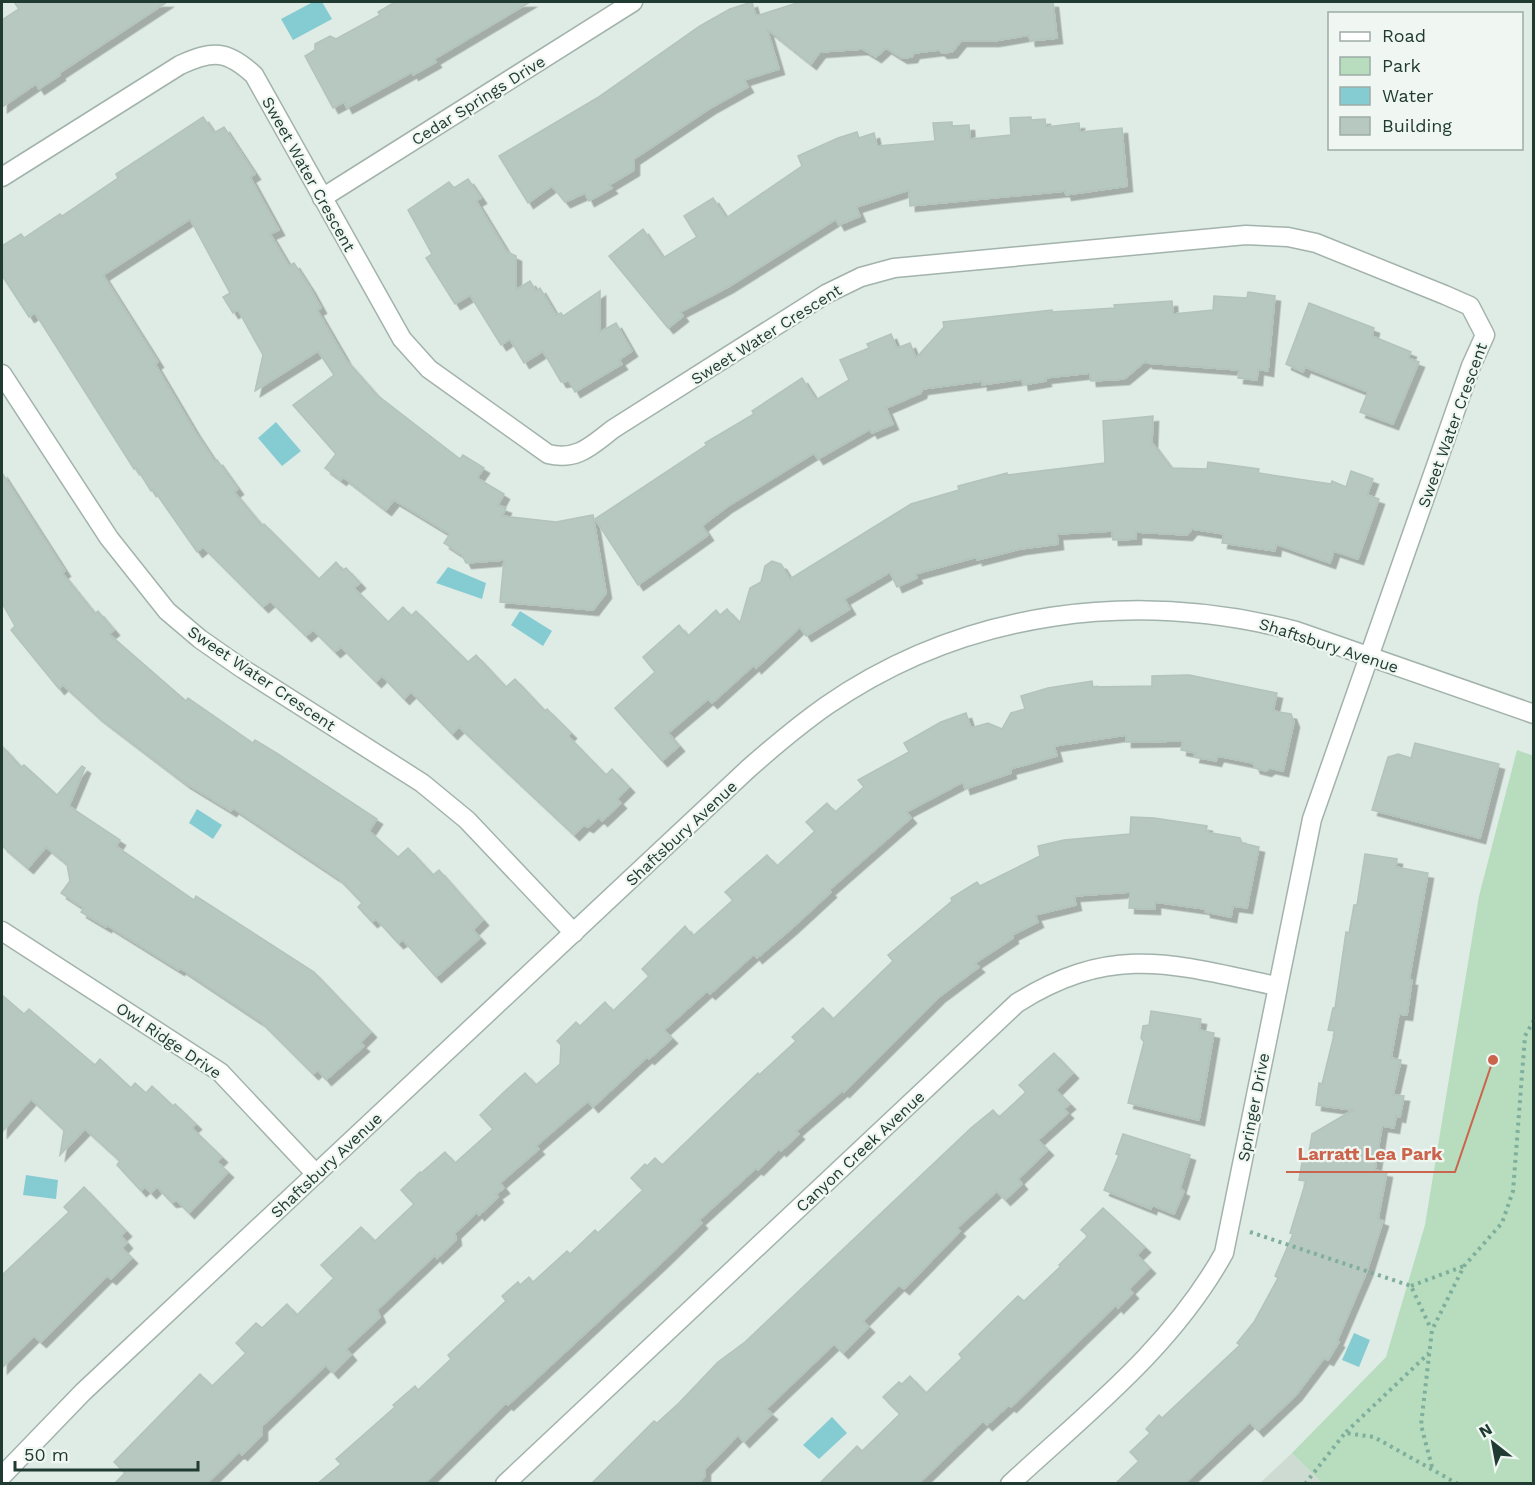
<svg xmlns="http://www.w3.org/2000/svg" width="1535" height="1485" viewBox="0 0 1535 1485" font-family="'Work Sans',sans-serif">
<defs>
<filter id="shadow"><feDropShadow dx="5.5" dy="5.5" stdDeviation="0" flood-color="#0004"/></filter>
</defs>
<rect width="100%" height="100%" fill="#dfebe5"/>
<path fill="#cddbd3" d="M 1292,1453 L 1322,1483 L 1260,1483 Z"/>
<path fill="#b7ddbe" d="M 1517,750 L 1534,756 L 1533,1483 L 1322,1483 L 1292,1453 L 1386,1357 L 1425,1225 L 1479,896 Z"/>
<g fill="#85ccd2">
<path d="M 313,2 L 322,2 L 332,19 L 293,40 L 281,19 Z"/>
<path d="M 276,422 L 301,451 L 282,466 L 258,438 Z"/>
<path d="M 448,567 L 486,583 L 482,599 L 436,583 Z"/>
<path d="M 520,611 L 552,631 L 543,646 L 511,625 Z"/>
<path d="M 197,809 L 222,825 L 213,839 L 189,823 Z"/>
<path d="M 26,1175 L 58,1180 L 56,1199 L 23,1195 Z"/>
<path d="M 1354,1333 L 1370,1340 L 1359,1367 L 1342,1360 Z"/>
<path d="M 832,1417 L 847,1433 L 819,1459 L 803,1445 Z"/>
</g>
<g fill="#b7c8c0" stroke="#b2c4bb" stroke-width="1.5" filter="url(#shadow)">
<path d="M 14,2 L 167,2 L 59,73 L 60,75 L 39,89 L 36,84 L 2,107 L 2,20 L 19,9 Z"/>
<path d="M 395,2 L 530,2 L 434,59 L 436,62 L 413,75 L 412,72 L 347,108 L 344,102 L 333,108 L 305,56 L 315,50 L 315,44 L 330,36 L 336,39 L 380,15 L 378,12 Z"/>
<path d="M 752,2 L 756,16 L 800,2 L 1053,2 L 1057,38 L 1030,41 L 1029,35 L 994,41 L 961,41 L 952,52 L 942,53 L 939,50 L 914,53 L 912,57 L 902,58 L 886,48 L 876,57 L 863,49 L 820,52 L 811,64 L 767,29 L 779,69 L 744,80 L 748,87 L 712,107 L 634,159 L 634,170 L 609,185 L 612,188 L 589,201 L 585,193 L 565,202 L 552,186 L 528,203 L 499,156 L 597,98 L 700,26 L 730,9 Z"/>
<path d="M 203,117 L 214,133 L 224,127 L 255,174 L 250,177 L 279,230 L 270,234 L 289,266 L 294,263 L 310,288 L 321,308 L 317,310 L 346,360 L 377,395 L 460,459 L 463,455 L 484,468 L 477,478 L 504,494 L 498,505 L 506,508 L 502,516 L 556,522 L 593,515 L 606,593 L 593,610 L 500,602 L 504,560 L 466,563 L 462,555 L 444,543 L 450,534 L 394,500 L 386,510 L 343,477 L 341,480 L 325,468 L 336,454 L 293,405 L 334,375 L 318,351 L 255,391 L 263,355 L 238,310 L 233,313 L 223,297 L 230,293 L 190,219 L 103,275 L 158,362 L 155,364 L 194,430 L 215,462 L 217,460 L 238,489 L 234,492 L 262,526 L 264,524 L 319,579 L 336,562 L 343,570 L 346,568 L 360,583 L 354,588 L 388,622 L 403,607 L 411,616 L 416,611 L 468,662 L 476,655 L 506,687 L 515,679 L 545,711 L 547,709 L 571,733 L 568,736 L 606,775 L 612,769 L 629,787 L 617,799 L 621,803 L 602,821 L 599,817 L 588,827 L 584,825 L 574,835 L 459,727 L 452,734 L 411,692 L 404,699 L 382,676 L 376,682 L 341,647 L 335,652 L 313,630 L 306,636 L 270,601 L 263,607 L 203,547 L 197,552 L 153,489 L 151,491 L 136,467 L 134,469 L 35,313 L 29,317 L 3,277 L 2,246 L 21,234 L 24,238 L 60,214 L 62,216 L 118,178 L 116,174 Z"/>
<path d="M 1031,117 L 1031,120 L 1045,119 L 1046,127 L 1079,123 L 1080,132 L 1122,128 L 1127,186 L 1066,195 L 1065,191 L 910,206 L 909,190 L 856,207 L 860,216 L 839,225 L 836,219 L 728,287 L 680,312 L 683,316 L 668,328 L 609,256 L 643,229 L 663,258 L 697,237 L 684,216 L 713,198 L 726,218 L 802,166 L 798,156 L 838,138 L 857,132 L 859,138 L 874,133 L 877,146 L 935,141 L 933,123 L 952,122 L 952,126 L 969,125 L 970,139 L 1011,135 L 1010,118 Z"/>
<path d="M 468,179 L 481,198 L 476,201 L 507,252 L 516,256 L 516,290 L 530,281 L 536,291 L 540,288 L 556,315 L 561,313 L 563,316 L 600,291 L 600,332 L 616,323 L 632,351 L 619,360 L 622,364 L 575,392 L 569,381 L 561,382 L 543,351 L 524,363 L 510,339 L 501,345 L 470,295 L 455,304 L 426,258 L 432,254 L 408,210 L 449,182 L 454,188 Z"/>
<path d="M 1248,292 L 1275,296 L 1268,371 L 1258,369 L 1257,380 L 1238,378 L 1239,370 L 1147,363 L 1147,360 L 1124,379 L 1091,381 L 1090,373 L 1045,378 L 1046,381 L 1023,385 L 1022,379 L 982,385 L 982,381 L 922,389 L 921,393 L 886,408 L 893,424 L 872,433 L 870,429 L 818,459 L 814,453 L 728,506 L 702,526 L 708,535 L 638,585 L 595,519 L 707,445 L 705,443 L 754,414 L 752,411 L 802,378 L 816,400 L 849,380 L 840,360 L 869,348 L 867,344 L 891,334 L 897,348 L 910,343 L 916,358 L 944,327 L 943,322 L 1052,310 L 1052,312 L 1115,308 L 1114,305 L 1172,301 L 1173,314 L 1213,310 L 1214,296 L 1247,298 Z"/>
<path d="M 1309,303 L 1374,328 L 1372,336 L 1411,352 L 1408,358 L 1419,362 L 1393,424 L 1360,412 L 1368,392 L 1305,367 L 1303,372 L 1286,364 Z"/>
<path d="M 1153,416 L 1152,443 L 1171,468 L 1207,469 L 1208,462 L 1259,469 L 1258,473 L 1331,484 L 1332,481 L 1346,487 L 1351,471 L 1373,479 L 1367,495 L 1379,499 L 1358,559 L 1334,551 L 1330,563 L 1276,544 L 1275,551 L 1222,543 L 1224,534 L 1192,529 L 1187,535 L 1136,532 L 1136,539 L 1113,540 L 1112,531 L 1057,534 L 1058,544 L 1020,549 L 977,560 L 977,557 L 915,574 L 917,578 L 897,587 L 890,572 L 844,599 L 850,609 L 806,636 L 800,627 L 756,668 L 754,665 L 712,703 L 708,699 L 668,733 L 679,746 L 662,761 L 615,708 L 655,672 L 643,657 L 679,625 L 688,636 L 716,610 L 720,615 L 727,609 L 740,623 L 750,588 L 761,582 L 765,566 L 772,561 L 781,564 L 790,579 L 911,504 L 959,490 L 958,486 L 1007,473 L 1007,475 L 1105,463 L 1103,421 Z"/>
<path d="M 2,473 L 65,571 L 62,573 L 95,614 L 98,611 L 114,630 L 109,634 L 186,701 L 188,698 L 253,743 L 255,740 L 278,754 L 377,819 L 369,831 L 398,857 L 408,848 L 433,875 L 439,870 L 483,920 L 473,930 L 480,938 L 436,977 L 403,940 L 398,943 L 376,919 L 372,922 L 358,907 L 362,903 L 339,879 L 233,808 L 231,811 L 185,783 L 97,716 L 63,685 L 59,689 L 11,630 L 15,626 L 2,603 Z"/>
<path d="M 1189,675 L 1277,693 L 1273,711 L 1291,714 L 1294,722 L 1283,771 L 1270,768 L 1266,771 L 1255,768 L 1253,763 L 1218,756 L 1216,761 L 1194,757 L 1196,753 L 1181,750 L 1183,741 L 1126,742 L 1126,735 L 1054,746 L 1057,756 L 1010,769 L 1011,773 L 965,789 L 963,782 L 906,812 L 911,818 L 829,890 L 831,892 L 792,928 L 757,958 L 754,954 L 710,994 L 707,991 L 664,1030 L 672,1038 L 649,1059 L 647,1057 L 593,1107 L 588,1101 L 536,1146 L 539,1149 L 500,1183 L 504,1188 L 496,1194 L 498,1197 L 479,1215 L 477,1212 L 455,1233 L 456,1240 L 437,1258 L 435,1255 L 377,1310 L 380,1317 L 346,1349 L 351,1355 L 333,1373 L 326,1365 L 262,1426 L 262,1435 L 242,1455 L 239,1452 L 206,1484 L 114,1484 L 125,1473 L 114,1462 L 200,1374 L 212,1386 L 246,1353 L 236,1343 L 256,1323 L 262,1328 L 287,1304 L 297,1315 L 334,1278 L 321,1265 L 338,1249 L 361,1227 L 375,1241 L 414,1204 L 401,1190 L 420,1172 L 421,1173 L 445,1152 L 455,1163 L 493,1129 L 480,1115 L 504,1092 L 525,1073 L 536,1085 L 560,1064 L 561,1045 L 557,1041 L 576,1022 L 580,1026 L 605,1002 L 613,1011 L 649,976 L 642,969 L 685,926 L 693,936 L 733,900 L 725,892 L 767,855 L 777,866 L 815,831 L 806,822 L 827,803 L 835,812 L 864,787 L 858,780 L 909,752 L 904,743 L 941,722 L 966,713 L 971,728 L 988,723 L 1002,729 L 1011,713 L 1025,709 L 1021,696 L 1048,688 L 1092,681 L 1093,687 L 1152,686 L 1152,676 Z"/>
<path d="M 1415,743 L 1499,764 L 1480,838 L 1372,810 L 1388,757 L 1398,754 L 1411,758 Z"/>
<path d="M 2,746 L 21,767 L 24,765 L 57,795 L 82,766 L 85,768 L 69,806 L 120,840 L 116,846 L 194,900 L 196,896 L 314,972 L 371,1032 L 360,1043 L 364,1046 L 326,1080 L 318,1070 L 313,1074 L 261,1022 L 180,968 L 179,970 L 107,925 L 106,927 L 81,912 L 84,908 L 61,893 L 70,881 L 67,864 L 46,847 L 28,868 L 2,846 Z"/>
<path d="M 1131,817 L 1154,818 L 1207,826 L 1206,832 L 1240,838 L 1242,843 L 1259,847 L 1247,908 L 1233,906 L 1231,917 L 1205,912 L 1205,909 L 1155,902 L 1155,909 L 1129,908 L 1130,892 L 1074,896 L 1076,905 L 1035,915 L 1038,922 L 1012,935 L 1013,938 L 975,963 L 979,967 L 939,997 L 844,1092 L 843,1090 L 796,1131 L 799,1134 L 781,1151 L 779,1149 L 758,1170 L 756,1168 L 699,1220 L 702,1223 L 661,1263 L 508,1405 L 506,1403 L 424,1484 L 317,1484 L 341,1464 L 336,1459 L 395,1407 L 393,1405 L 415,1386 L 418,1390 L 451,1359 L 448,1355 L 506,1301 L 502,1296 L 518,1282 L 520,1285 L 529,1277 L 533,1282 L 567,1251 L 570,1254 L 595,1230 L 598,1233 L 643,1190 L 631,1178 L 645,1164 L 647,1166 L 655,1158 L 662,1165 L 758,1073 L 759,1075 L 796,1041 L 792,1037 L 823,1008 L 833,1019 L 893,961 L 888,955 L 952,901 L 951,898 L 977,882 L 980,886 L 1040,856 L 1038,846 L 1064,840 L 1130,834 Z"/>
<path d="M 1365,854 L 1397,859 L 1396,867 L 1428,873 L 1409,980 L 1412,980 L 1407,1015 L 1399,1014 L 1391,1058 L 1401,1060 L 1393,1095 L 1404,1096 L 1400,1117 L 1396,1116 L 1394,1128 L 1382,1126 L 1375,1170 L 1387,1172 L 1378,1219 L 1383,1221 L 1367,1271 L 1337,1341 L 1339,1342 L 1328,1360 L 1324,1358 L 1296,1395 L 1258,1431 L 1250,1422 L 1184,1484 L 1115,1484 L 1139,1461 L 1130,1452 L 1150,1433 L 1146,1429 L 1159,1415 L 1162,1418 L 1240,1345 L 1237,1343 L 1254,1322 L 1278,1278 L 1275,1276 L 1293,1234 L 1290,1233 L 1306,1181 L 1299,1180 L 1303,1157 L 1308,1158 L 1312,1134 L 1353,1110 L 1316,1105 L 1319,1083 L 1322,1084 L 1335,1031 L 1328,1030 L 1333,1008 L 1335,1008 L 1346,932 L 1349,933 L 1354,905 L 1357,905 Z"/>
<path d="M 2,995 L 24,1014 L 29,1009 L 95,1065 L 100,1059 L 131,1088 L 135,1083 L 146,1093 L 152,1086 L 173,1106 L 175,1104 L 196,1124 L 192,1128 L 222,1157 L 217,1162 L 228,1172 L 189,1213 L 177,1201 L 171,1202 L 157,1187 L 151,1193 L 145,1187 L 141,1191 L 117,1165 L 120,1161 L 85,1129 L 60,1155 L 64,1130 L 31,1099 L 2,1132 Z"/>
<path d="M 1151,1011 L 1201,1019 L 1199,1030 L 1214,1033 L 1199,1120 L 1128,1103 L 1144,1042 L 1141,1038 L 1143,1026 L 1149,1025 Z"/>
<path d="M 1054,1053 L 1073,1073 L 1056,1090 L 1070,1104 L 1064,1109 L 1068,1113 L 1038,1140 L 1048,1150 L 1018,1179 L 1022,1184 L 1005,1200 L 997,1191 L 957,1228 L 960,1231 L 904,1289 L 899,1285 L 863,1321 L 869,1327 L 843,1353 L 834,1344 L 766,1409 L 772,1414 L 744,1442 L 738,1435 L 705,1469 L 705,1476 L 698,1484 L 591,1484 L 654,1421 L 657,1423 L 679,1403 L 718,1362 L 745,1342 L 971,1128 L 993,1110 L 999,1117 L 1026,1092 L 1019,1085 Z"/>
<path d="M 1123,1134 L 1190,1155 L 1180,1189 L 1184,1191 L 1174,1214 L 1152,1205 L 1151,1209 L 1104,1190 L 1119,1155 L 1116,1154 Z"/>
<path d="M 84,1187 L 126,1231 L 121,1236 L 127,1243 L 122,1248 L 132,1258 L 111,1279 L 107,1276 L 41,1342 L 34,1336 L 2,1368 L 2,1275 L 69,1212 L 64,1207 Z"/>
<path d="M 1103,1208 L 1145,1247 L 1137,1255 L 1150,1268 L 1129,1289 L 1133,1293 L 1118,1308 L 1116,1305 L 1011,1407 L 1009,1405 L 987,1425 L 983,1421 L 918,1484 L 819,1484 L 857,1446 L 862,1451 L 900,1414 L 883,1397 L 899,1382 L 902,1384 L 910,1376 L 926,1393 L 962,1358 L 959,1354 L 1018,1296 L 1024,1301 L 1061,1266 L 1059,1265 L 1088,1236 L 1081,1230 Z"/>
</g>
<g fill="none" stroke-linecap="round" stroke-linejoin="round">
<g stroke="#a2b3ac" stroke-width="21">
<g id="minor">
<path d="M 2,177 L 180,65 C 213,50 227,50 254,75 L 402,339 L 429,369 L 548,454 C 577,461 591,446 613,429 L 826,294 L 861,277 L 894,268 L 1246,235 L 1288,237 L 1316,243 L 1445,295 L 1470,306 L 1485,335 L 1471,366 L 1312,819 L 1224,1253 C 1172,1347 1088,1412 1010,1484"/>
<path d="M 322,198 L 633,2"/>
<path d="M 2,374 L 109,538 L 167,611 L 200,639 L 243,669 L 422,783 L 467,820 L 574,933"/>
<path d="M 2,931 L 220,1072 L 316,1174"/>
<path d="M 505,1484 L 1017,1003 C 1113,943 1174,964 1276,986"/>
</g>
</g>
<g stroke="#a2b3ac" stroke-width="21">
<path id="tertiary" d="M 2,1476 L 83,1392 L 748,769 C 773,747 799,725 826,706 C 965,610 1134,589 1296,631 L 1534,714"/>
</g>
<g stroke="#7faf9c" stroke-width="4" stroke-dasharray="3 4.5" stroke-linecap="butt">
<path d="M 1250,1232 L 1411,1286 L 1431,1329"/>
<path d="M 1411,1286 L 1464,1266"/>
<path d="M 1346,1432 L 1429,1353"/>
<path d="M 1432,1467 L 1421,1425 L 1432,1330 L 1464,1266 L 1502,1223 L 1513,1191 L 1525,1036 L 1534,1020"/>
<path d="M 1305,1484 L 1345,1433 L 1374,1437 L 1458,1484"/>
</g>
<use href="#minor" stroke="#fff" stroke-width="18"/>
<use href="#tertiary" stroke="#fff" stroke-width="18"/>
</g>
<g text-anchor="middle" stroke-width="4.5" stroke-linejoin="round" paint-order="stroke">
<g font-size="16" fill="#203b32" stroke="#f0f7f3">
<text transform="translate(478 100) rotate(-32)" y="6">Cedar Springs Drive</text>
<text transform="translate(309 174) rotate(61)" y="6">Sweet Water Crescent</text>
<text transform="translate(766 334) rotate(-32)" y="6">Sweet Water Crescent</text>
<text transform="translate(1452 425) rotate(-70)" y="6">Sweet Water Crescent</text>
<text transform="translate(1329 645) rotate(18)" y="6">Shaftsbury Avenue</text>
<text transform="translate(262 678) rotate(34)" y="6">Sweet Water Crescent</text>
<text transform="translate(681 833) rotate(-43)" y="6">Shaftsbury Avenue</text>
<text transform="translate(169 1040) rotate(34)" y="6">Owl Ridge Drive</text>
<text transform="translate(1253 1107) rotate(-79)" y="6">Springer Drive</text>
<text transform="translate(860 1151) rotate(-43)" y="6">Canyon Creek Avenue</text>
<text transform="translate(326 1165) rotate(-43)" y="6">Shaftsbury Avenue</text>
</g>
</g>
<path fill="none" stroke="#ca644c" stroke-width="2" d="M1493 1060L1455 1172H1286"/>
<circle fill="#ca644c" stroke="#f0f7f3" stroke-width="2" cx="1493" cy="1060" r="6"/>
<g font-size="18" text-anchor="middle" font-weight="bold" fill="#ca644c" stroke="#f0f7f3" stroke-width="4.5" stroke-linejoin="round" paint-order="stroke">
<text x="1370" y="1160">Larratt Lea Park</text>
</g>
<rect width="1535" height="1485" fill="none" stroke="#203b32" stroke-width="6"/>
<rect x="1328" y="12" width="195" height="138" fill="#f0f7f3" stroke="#9daca6" stroke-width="1.5"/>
<rect x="1340" y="32" width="30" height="9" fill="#ffffff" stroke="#9daca6" stroke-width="1.5"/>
<text x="1382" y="42" font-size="18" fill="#203b32">Road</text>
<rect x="1340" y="57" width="30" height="18" fill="#b7ddbe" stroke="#9daca6" stroke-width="1.5"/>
<text x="1382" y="72" font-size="18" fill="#203b32">Park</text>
<rect x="1340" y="87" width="30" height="18" fill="#85ccd2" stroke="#9daca6" stroke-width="1.5"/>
<text x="1382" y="102" font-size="18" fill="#203b32">Water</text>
<rect x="1340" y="117" width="30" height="18" fill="#b7c8c0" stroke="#9daca6" stroke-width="1.5"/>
<text x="1382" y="132" font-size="18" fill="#203b32">Building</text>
<g transform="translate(1493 1443) rotate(329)" stroke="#f0f7f3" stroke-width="4.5" paint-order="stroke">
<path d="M0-4.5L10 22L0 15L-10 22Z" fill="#203b32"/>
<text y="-9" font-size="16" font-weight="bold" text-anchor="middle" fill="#203b32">N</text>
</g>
<path d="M15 1461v9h183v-9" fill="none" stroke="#203b32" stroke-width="3"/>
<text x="24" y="1461" font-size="18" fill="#203b32" stroke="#f0f7f3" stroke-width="4.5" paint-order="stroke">50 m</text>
</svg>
